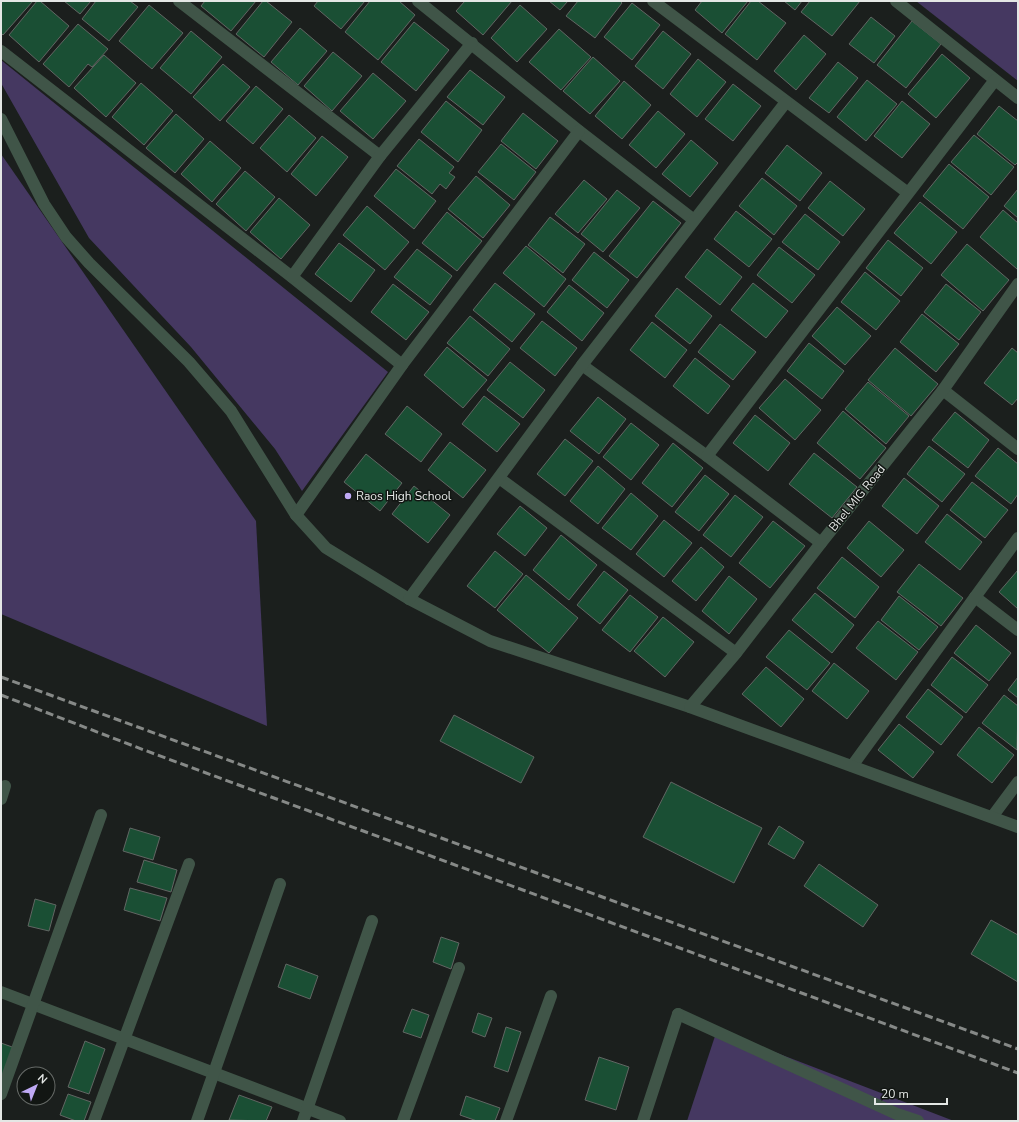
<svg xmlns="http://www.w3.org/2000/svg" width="1019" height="1122" viewBox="0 0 1019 1122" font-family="'Nunito Sans',sans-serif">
<rect width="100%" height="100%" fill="#1b1f1d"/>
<g fill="#453861">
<path d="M 916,1 L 1018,1 L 1018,81 Z"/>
<path d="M 1,60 L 388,372 L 302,491 L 275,449 L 191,347 L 89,238 L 1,83 Z"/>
<path d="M 1,154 L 256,521 L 267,726 L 1,614 Z"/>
<path d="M 717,1030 L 954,1121 L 687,1121 Z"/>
</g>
<g fill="#1a4f34" stroke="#616663">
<path d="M 1,1 L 33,1 L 3,35 L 1,33 Z"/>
<path d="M 37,1 L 40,1 L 69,26 L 39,62 L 9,35 Z"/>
<path d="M 64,1 L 91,1 L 80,14 Z"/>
<path d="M 96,1 L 130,1 L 138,7 L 109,41 L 82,19 Z"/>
<path d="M 205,1 L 256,1 L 231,31 L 201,6 Z"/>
<path d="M 263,1 L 266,1 L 292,22 L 264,57 L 236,34 Z"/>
<path d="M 318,1 L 365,1 L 341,29 L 314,6 Z"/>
<path d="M 370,1 L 399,1 L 415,15 L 378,60 L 345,32 Z"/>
<path d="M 465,1 L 512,1 L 483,35 L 456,11 Z"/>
<path d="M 549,1 L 568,1 L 560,10 Z"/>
<path d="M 578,1 L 620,1 L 622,3 L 595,38 L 566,16 Z"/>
<path d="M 702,1 L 748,1 L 722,33 L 695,10 Z"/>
<path d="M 751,1 L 758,1 L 786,23 L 757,60 L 725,34 Z"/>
<path d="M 784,1 L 802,1 L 795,10 Z"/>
<path d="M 810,1 L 860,1 L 832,36 L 801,12 Z"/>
<path d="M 632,3 L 660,25 L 632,60 L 604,37 Z"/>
<path d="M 149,5 L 183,33 L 152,69 L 119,41 Z"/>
<path d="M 520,5 L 547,29 L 517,62 L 491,38 Z"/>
<path d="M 871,17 L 895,36 L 874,63 L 849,44 Z"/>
<path d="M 912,21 L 941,44 L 906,88 L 877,65 Z"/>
<path d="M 414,22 L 449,50 L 416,91 L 381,62 Z"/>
<path d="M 78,24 L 108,49 L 92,67 L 88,64 L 69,87 L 43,64 Z"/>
<path d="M 300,28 L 327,51 L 298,85 L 271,62 Z"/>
<path d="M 559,29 L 591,57 L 561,90 L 529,62 Z"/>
<path d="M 191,31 L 222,57 L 191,94 L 160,68 Z"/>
<path d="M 663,31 L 691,54 L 663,89 L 635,66 Z"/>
<path d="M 804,35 L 826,54 L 796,90 L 774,71 Z"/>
<path d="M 333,52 L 362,76 L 332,111 L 304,86 Z"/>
<path d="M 942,54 L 970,78 L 936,118 L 908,94 Z"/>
<path d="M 104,55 L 136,83 L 106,117 L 74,88 Z"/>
<path d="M 593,57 L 620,81 L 590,114 L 563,91 Z"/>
<path d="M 698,59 L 726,82 L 697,117 L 670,94 Z"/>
<path d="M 838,62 L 858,78 L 829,113 L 809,98 Z"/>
<path d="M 223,64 L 250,87 L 220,121 L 193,97 Z"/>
<path d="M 470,70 L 505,97 L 483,125 L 447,97 Z"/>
<path d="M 373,73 L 406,101 L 373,139 L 340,111 Z"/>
<path d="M 867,80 L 897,104 L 866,141 L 837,117 Z"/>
<path d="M 624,81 L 651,105 L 622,139 L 595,116 Z"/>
<path d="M 141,83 L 173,111 L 144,145 L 112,117 Z"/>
<path d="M 733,84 L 761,106 L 733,141 L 705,119 Z"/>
<path d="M 256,86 L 283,109 L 253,144 L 226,121 Z"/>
<path d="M 446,101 L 482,130 L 458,162 L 421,132 Z"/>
<path d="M 902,101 L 930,124 L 902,158 L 874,136 Z"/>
<path d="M 999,106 L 1018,121 L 1018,162 L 1015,165 L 977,134 Z"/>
<path d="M 658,111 L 685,134 L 656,168 L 629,145 Z"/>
<path d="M 523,113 L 558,141 L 536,169 L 501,141 Z"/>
<path d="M 176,114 L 204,139 L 175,173 L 146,148 Z"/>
<path d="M 289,115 L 316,138 L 287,172 L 260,148 Z"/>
<path d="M 974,135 L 1014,167 L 991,195 L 951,162 Z"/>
<path d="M 322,136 L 348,157 L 316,196 L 291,174 Z"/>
<path d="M 419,139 L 454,167 L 449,173 L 455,177 L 446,189 L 440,184 L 432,194 L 397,166 Z"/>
<path d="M 691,140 L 718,163 L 690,197 L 662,174 Z"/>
<path d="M 210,141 L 241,168 L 212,202 L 181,174 Z"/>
<path d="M 501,144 L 536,172 L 514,200 L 478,172 Z"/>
<path d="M 787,145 L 822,173 L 800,201 L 765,173 Z"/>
<path d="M 949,164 L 989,197 L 963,229 L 923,196 Z"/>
<path d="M 396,169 L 436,201 L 414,229 L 374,196 Z"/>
<path d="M 245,171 L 275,197 L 246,231 L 216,204 Z"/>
<path d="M 476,176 L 510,205 L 483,238 L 448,209 Z"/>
<path d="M 762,178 L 797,206 L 774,235 L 739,206 Z"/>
<path d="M 584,180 L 607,199 L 578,233 L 555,214 Z"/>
<path d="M 830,181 L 865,209 L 843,236 L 808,208 Z"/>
<path d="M 1018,189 L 1018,218 L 1004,206 Z"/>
<path d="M 617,190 L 640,208 L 603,252 L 581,234 Z"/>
<path d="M 279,198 L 310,225 L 281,259 L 250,232 Z"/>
<path d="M 653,201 L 681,223 L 637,278 L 609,256 Z"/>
<path d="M 920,202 L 957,232 L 931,264 L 894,233 Z"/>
<path d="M 367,206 L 409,242 L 385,270 L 343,235 Z"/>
<path d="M 1003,210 L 1018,223 L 1018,267 L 1017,269 L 980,237 Z"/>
<path d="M 736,211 L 772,239 L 749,267 L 714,239 Z"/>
<path d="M 447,212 L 482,241 L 457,271 L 422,243 Z"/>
<path d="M 805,214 L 840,242 L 818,270 L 782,242 Z"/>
<path d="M 550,217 L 585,244 L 563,273 L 528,245 Z"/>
<path d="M 888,240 L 923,268 L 901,296 L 866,268 Z"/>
<path d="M 339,243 L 375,270 L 351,302 L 315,274 Z"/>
<path d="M 967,244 L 1009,280 L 983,311 L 941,275 Z"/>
<path d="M 526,246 L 566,279 L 544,307 L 503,273 Z"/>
<path d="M 779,247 L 815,275 L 792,303 L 757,275 Z"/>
<path d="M 417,249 L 452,276 L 430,305 L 394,277 Z"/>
<path d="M 707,249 L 742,277 L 720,305 L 685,277 Z"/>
<path d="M 594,252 L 629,280 L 607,308 L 572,280 Z"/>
<path d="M 865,272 L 900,301 L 876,330 L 841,302 Z"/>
<path d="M 495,283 L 535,314 L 512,342 L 473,310 Z"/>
<path d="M 753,283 L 788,311 L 766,338 L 731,310 Z"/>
<path d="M 393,284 L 429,312 L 406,340 L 371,312 Z"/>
<path d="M 946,284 L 981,312 L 959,340 L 924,312 Z"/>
<path d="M 569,285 L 604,313 L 582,341 L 547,312 Z"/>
<path d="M 677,288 L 712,316 L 690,344 L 655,316 Z"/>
<path d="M 837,307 L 871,336 L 845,365 L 812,336 Z"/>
<path d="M 922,314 L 959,344 L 936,372 L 900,342 Z"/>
<path d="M 470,316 L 510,349 L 488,376 L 447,343 Z"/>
<path d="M 542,321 L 577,348 L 555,376 L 520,348 Z"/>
<path d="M 652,322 L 687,350 L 665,378 L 630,350 Z"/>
<path d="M 720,324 L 756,352 L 733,380 L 698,352 Z"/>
<path d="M 809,343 L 844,371 L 822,399 L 787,371 Z"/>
<path d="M 447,347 L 487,380 L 463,408 L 424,375 Z"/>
<path d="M 895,348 L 938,384 L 911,416 L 868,380 Z"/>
<path d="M 1012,348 L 1018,353 L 1018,398 L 1012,405 L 984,383 Z"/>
<path d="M 695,358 L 730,386 L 708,414 L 673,386 Z"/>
<path d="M 510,362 L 545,390 L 523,418 L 487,390 Z"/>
<path d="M 785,379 L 821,410 L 795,440 L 759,408 Z"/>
<path d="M 868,382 L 909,416 L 886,444 L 845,409 Z"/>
<path d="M 484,396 L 520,424 L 497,452 L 462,424 Z"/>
<path d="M 598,397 L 626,419 L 599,454 L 570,431 Z"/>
<path d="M 407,406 L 442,434 L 421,462 L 385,434 Z"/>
<path d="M 843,411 L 886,448 L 860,479 L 817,443 Z"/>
<path d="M 955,412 L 989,440 L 968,468 L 932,440 Z"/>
<path d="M 755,415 L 790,443 L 768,471 L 733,443 Z"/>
<path d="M 631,423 L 659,445 L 631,480 L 603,457 Z"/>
<path d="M 565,439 L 593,461 L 565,496 L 537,474 Z"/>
<path d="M 450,442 L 486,470 L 463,498 L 428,470 Z"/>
<path d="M 673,443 L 703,468 L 672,507 L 642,483 Z"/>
<path d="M 929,446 L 965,474 L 942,502 L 907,474 Z"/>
<path d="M 998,448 L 1018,464 L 1018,494 L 1011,504 L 975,476 Z"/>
<path d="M 814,453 L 857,487 L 832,518 L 789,484 Z"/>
<path d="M 366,454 L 402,483 L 380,511 L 344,482 Z"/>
<path d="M 598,466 L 625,489 L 598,524 L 570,501 Z"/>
<path d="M 705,475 L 729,494 L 699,531 L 675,512 Z"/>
<path d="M 904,478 L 939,506 L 917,534 L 882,506 Z"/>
<path d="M 972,482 L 1008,510 L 985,538 L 950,510 Z"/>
<path d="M 414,486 L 450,515 L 428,543 L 392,514 Z"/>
<path d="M 631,493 L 658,516 L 631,550 L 602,528 Z"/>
<path d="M 735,495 L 763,517 L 731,557 L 703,535 Z"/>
<path d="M 520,506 L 547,528 L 525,556 L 497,534 Z"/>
<path d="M 947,514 L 982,542 L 960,570 L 925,542 Z"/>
<path d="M 664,520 L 692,543 L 664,577 L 636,554 Z"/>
<path d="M 773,521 L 805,546 L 770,588 L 739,563 Z"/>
<path d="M 869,521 L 904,550 L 881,577 L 847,548 Z"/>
<path d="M 561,535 L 597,565 L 569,600 L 533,570 Z"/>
<path d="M 701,547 L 724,567 L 696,601 L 672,581 Z"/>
<path d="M 495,551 L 523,574 L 495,608 L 467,586 Z"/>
<path d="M 842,557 L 879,587 L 855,618 L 817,588 Z"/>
<path d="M 919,564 L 963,598 L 941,626 L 897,592 Z"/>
<path d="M 1018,570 L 1018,609 L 999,592 Z"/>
<path d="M 604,571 L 628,590 L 600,624 L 577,605 Z"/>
<path d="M 526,575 L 578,618 L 549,653 L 497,610 Z"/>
<path d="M 729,576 L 757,599 L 729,634 L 702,611 Z"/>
<path d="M 815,593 L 854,625 L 832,653 L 792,620 Z"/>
<path d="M 630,595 L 658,617 L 630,652 L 602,630 Z"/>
<path d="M 899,596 L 938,627 L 919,650 L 881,620 Z"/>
<path d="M 663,617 L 694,642 L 665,677 L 634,651 Z"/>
<path d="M 878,621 L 918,652 L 896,680 L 856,648 Z"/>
<path d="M 976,625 L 1011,653 L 989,681 L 954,653 Z"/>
<path d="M 789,630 L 830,663 L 807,690 L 766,657 Z"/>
<path d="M 952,657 L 988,685 L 966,713 L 931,685 Z"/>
<path d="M 834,663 L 869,691 L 847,719 L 812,691 Z"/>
<path d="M 766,667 L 804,699 L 781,727 L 742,694 Z"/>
<path d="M 1018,677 L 1018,698 L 1008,690 Z"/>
<path d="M 928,689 L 963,717 L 941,745 L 906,717 Z"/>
<path d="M 1004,695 L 1018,706 L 1017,750 L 982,723 Z"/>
<path d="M 454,715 L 534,757 L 521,783 L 440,741 Z"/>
<path d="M 899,724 L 934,752 L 913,778 L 878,750 Z"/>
<path d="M 979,727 L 1014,755 L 992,783 L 957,755 Z"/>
<path d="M 671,782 L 762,828 L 734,883 L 643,837 Z"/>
<path d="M 779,826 L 804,842 L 794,859 L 768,844 Z"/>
<path d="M 130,828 L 160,837 L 153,860 L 123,851 Z"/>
<path d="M 144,860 L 177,870 L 171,892 L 137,882 Z"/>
<path d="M 819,864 L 878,905 L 863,927 L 804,886 Z"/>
<path d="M 130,888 L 167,898 L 160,921 L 124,910 Z"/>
<path d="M 35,899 L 56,905 L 49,931 L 28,926 Z"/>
<path d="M 991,920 L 1018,935 L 1018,982 L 971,954 Z"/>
<path d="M 441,937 L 459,943 L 451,969 L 433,962 Z"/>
<path d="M 286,964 L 318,976 L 310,999 L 278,987 Z"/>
<path d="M 412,1009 L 429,1015 L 421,1038 L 403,1032 Z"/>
<path d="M 478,1013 L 492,1018 L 485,1037 L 472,1032 Z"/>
<path d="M 506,1027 L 521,1032 L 508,1072 L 494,1067 Z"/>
<path d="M 85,1041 L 105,1049 L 89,1094 L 68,1087 Z"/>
<path d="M 1,1043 L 15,1048 L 1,1090 Z"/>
<path d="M 599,1057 L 629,1067 L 616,1110 L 585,1100 Z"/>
<path d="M 68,1094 L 91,1102 L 84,1121 L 76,1121 L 60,1115 Z"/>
<path d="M 239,1095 L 272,1107 L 266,1121 L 229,1120 Z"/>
<path d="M 466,1096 L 500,1108 L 495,1121 L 477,1121 L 460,1115 Z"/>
</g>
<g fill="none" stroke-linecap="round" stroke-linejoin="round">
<path stroke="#405548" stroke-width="12" d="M 678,1014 L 897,1114 L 918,1121"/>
<g stroke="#405548" stroke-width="12">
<path d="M 179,1 L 380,156"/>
<path d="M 418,1 L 579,131 L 694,220"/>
<path d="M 653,1 L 908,193"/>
<path d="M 896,1 L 1018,98"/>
<path d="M 1,51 L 292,277 L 402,365"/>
<path d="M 1,119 L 44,204 L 66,237 L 89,263 L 189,362 L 231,411 L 296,515 L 326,548 L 409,599 L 490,641 L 690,707"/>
<path d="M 292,277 L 380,156 L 472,43"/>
<path d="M 582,365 L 707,456 L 821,543"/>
<path d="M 943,390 L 1018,449"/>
<path d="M 707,456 L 995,80"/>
<path d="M 499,478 L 736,653"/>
<path d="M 296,515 L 402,365 L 579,131"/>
<path d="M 975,597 L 1018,630"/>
<path d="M 409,599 L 582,365 L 786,102"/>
<path d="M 852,766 L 1018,538"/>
<path d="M 1,799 L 5,786"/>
<path d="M 992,817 L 1018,782"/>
<path d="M 1,992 L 340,1121"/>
<path d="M 1,1094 L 101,815"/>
<path d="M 94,1121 L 189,864"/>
<path d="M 197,1121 L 280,884"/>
<path d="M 303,1121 L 372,921"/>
<path d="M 403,1121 L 459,968"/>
<path d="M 506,1121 L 551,996"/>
<path d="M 643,1121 L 678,1014"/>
</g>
<path stroke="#405548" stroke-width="12" d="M 1018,284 L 943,390 L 821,543 L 736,653 L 690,707 L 1018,827"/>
<g stroke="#868987" stroke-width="3" stroke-dasharray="8 4" stroke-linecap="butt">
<path d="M 1,677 L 1018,1049"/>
<path d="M 1,695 L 144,750 L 1018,1073"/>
</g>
</g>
<circle fill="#bfa9f4" stroke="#121613" stroke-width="1.5" cx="348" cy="496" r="4"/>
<g text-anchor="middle" stroke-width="3" stroke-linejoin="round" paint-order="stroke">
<g font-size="12" fill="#e4e7e5" stroke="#121613" text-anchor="start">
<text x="356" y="500">Raos High School</text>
</g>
<g font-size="12" fill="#e4e7e5" stroke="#121613">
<text transform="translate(857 498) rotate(-51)" y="4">Bhel MIG Road</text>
</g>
</g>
<rect width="1019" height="1122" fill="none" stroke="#e4e7e5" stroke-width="4"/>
<g transform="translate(36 1086) rotate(43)"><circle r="19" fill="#121613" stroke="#666a67"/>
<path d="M0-3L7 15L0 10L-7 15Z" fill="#bfa9f4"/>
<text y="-6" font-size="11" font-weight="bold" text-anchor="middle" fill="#e4e7e5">N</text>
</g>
<path d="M875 1098v6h72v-6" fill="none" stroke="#e4e7e5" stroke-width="2"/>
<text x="881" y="1098" font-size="12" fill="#e4e7e5" stroke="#121613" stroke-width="3" paint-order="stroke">20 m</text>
</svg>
